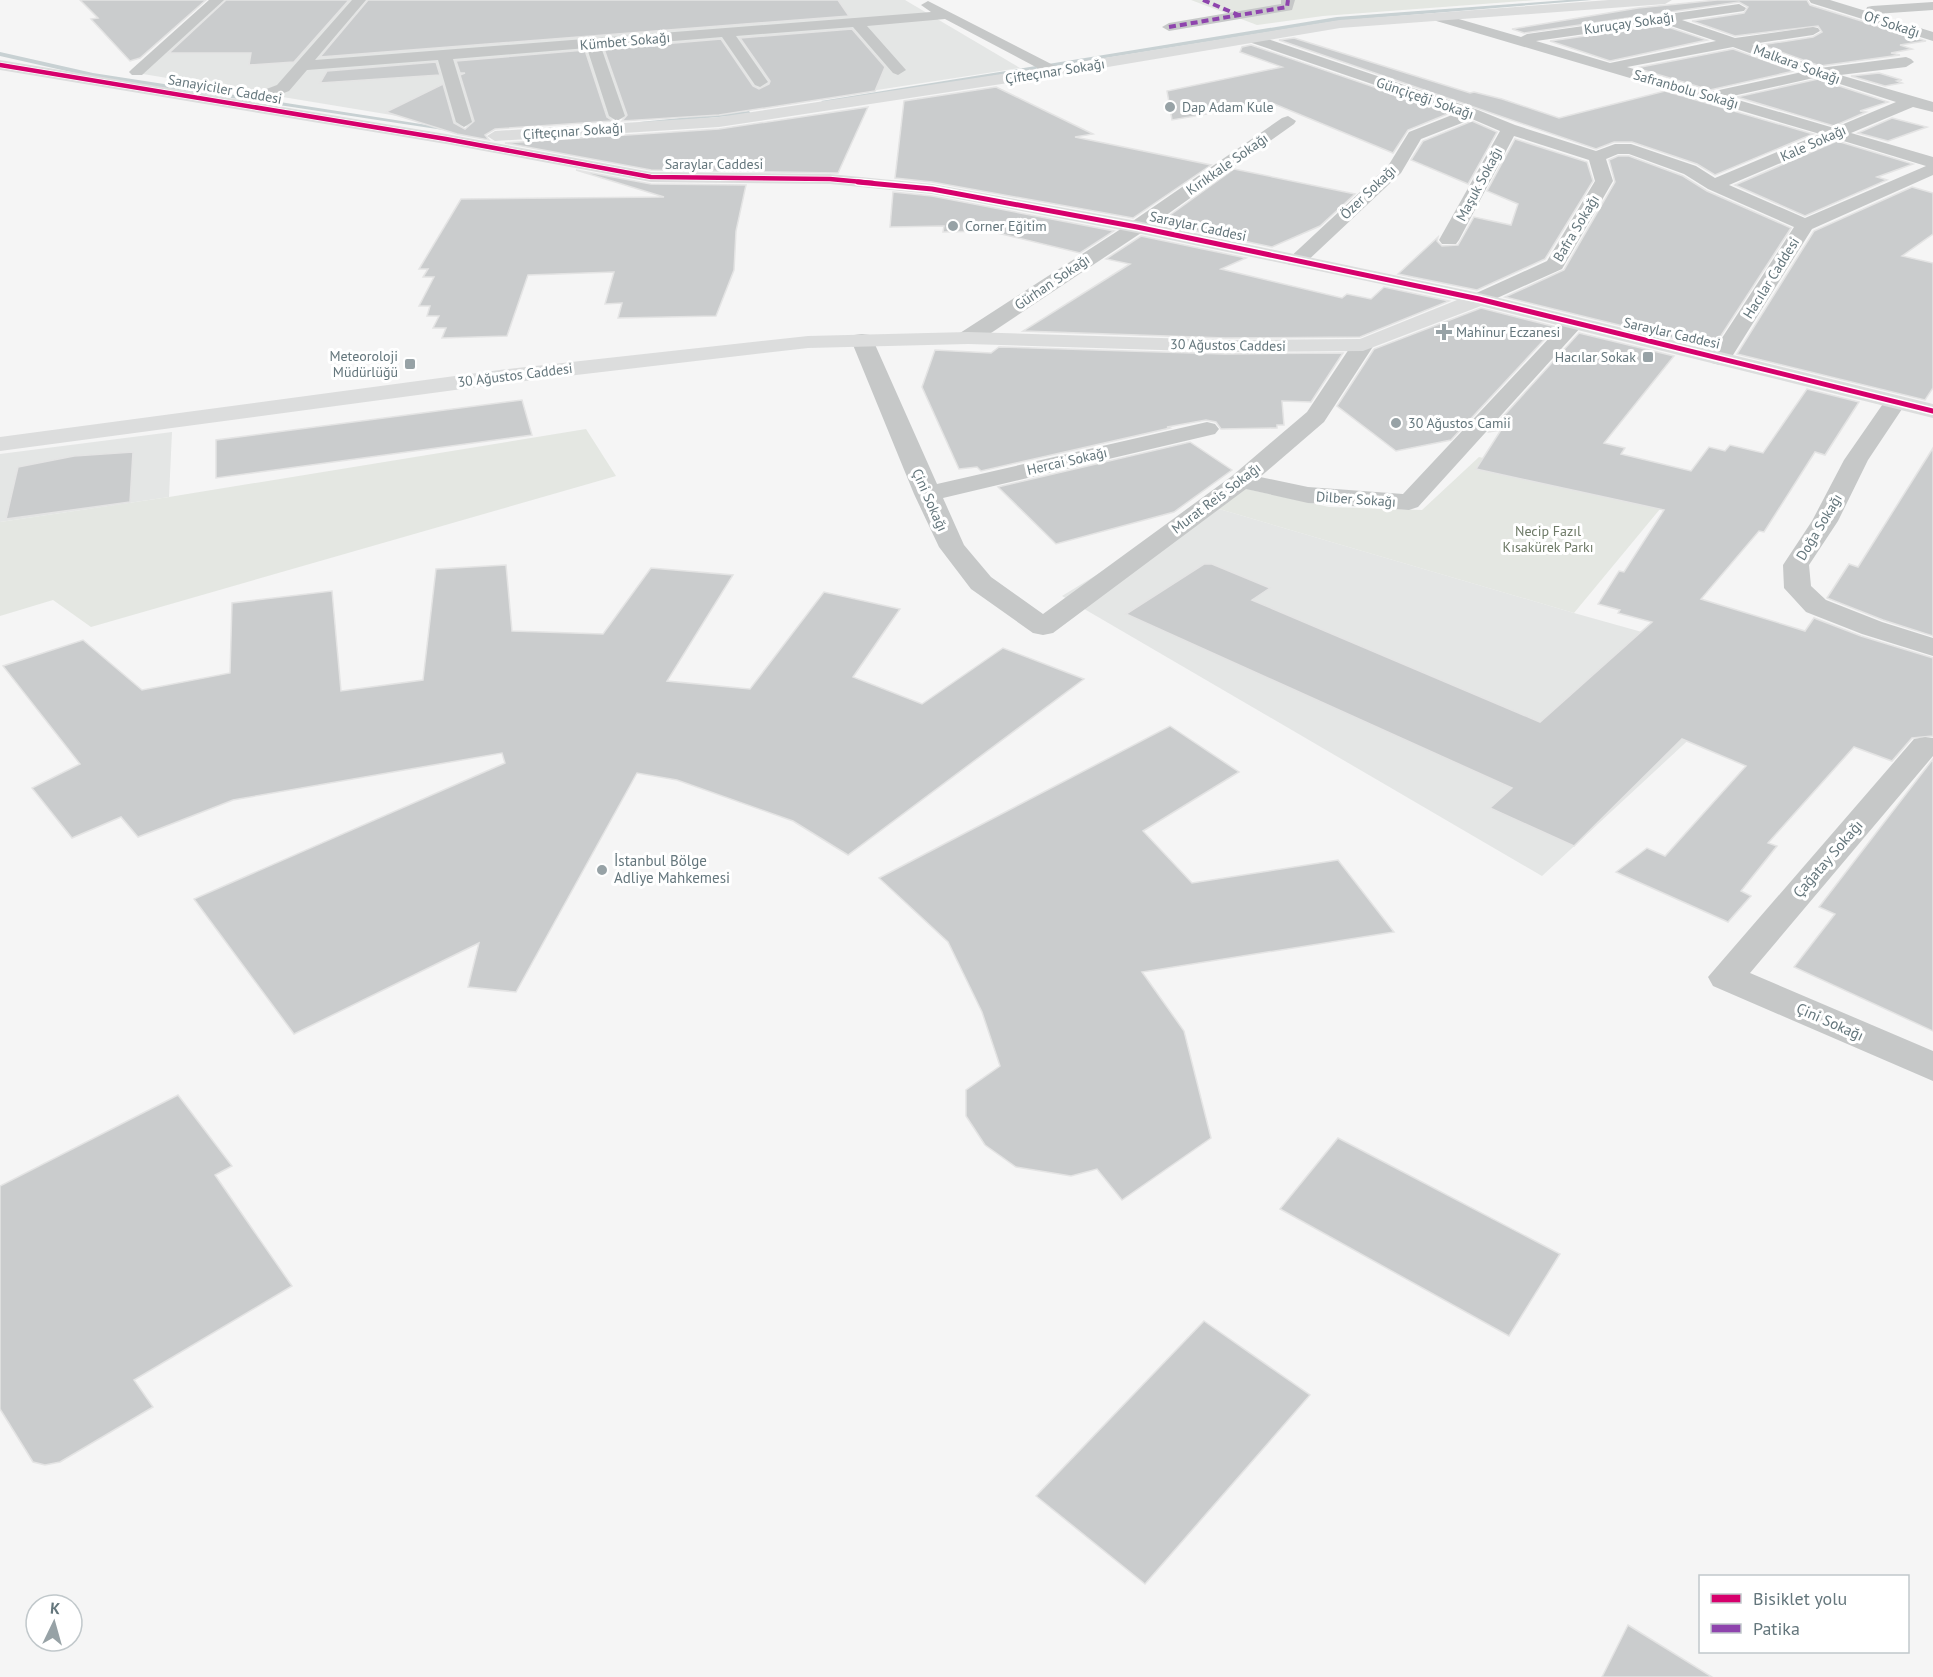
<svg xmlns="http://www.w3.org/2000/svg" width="1933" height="1677" viewBox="0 0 1933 1677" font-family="'PT Sans',sans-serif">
<rect width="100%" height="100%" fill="#f5f5f5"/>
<g fill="#e4e6e5">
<path d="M 219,0 L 905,0 L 1020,68 L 741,111 L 491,127 L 458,126 L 137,73 Z"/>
<path d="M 172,432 L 169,497 L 0,522 L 0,454 Z"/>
<path d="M 1209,506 L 1574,613 L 1767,667 L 1542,876 L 1062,596 Z"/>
</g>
<g fill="#e4e7e2">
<path d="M 1191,0 L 1536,0 L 1323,16 L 1257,25 Z"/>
<path d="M 586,429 L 616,476 L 91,627 L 53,600 L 0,616 L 0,522 L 169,497 Z"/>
<path d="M 1479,457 L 1665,503 L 1574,613 L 1209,506 L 1238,487 L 1329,507 L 1422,510 Z"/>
</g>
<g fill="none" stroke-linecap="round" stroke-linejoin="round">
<g fill="#c8d1d3" fill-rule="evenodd">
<path d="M 1567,0 L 1592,0 L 1337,21 L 824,103 L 821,101 L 1337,17 Z"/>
<path d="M 0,52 L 93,73 L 453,129 L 450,131 L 93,77 L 0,56 Z"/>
<path d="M 749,111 L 751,114 L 643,124 L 640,122 Z"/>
</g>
</g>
<g fill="#cacccd" stroke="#e4e4e4" stroke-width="1.5">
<path d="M 80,0 L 206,0 L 140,58 L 130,61 L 91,19 L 98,18 Z"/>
<path d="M 226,0 L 349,0 L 294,62 L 249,65 L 251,53 L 169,53 Z"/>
<path d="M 368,0 L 838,0 L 849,16 L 320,57 Z"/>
<path d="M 1717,0 L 1807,0 L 1810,5 L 1926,41 L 1900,45 L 1912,49 L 1891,53 L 1900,55 L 1820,66 L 1761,45 L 1813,37 L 1822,32 L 1818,26 L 1735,36 L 1692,21 L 1744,13 L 1748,7 L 1739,2 L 1524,33 L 1512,29 L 1638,8 Z"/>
<path d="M 1662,25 L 1707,40 L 1610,61 L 1550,41 Z"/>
<path d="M 852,29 L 885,67 L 875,91 L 719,115 L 622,121 L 627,115 L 604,49 L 721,39 L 753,86 L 759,89 L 769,84 L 770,81 L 740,38 Z"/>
<path d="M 1294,38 L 1470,93 L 1474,92 L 1502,99 L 1559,118 L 1665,91 L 1813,134 L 1715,175 L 1697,164 L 1632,142 L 1614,142 L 1596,149 L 1279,40 Z"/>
<path d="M 1251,45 L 1450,113 L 1408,130 L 1393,153 L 1272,103 L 1172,120 L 1167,91 L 1282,67 L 1240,52 L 1242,47 Z"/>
<path d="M 1733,49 L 1794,71 L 1710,90 L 1636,68 Z"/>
<path d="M 585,50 L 607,117 L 613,121 L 495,129 L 485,135 L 489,140 L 457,134 L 386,112 L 443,84 L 454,123 L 465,129 L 474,121 L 460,75 L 465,73 L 460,73 L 456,61 Z"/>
<path d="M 436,62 L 440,75 L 320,83 L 327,71 Z"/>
<path d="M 1879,73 L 1902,80 L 1897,81 L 1902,83 L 1885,86 L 1851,76 Z"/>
<path d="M 1818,79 L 1888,102 L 1860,111 L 1866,112 L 1834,126 L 1737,97 Z"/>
<path d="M 996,87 L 1093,134 L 1075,137 L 1211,165 L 1133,218 L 932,182 L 895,178 L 904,101 Z"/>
<path d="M 868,107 L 838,173 L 651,170 L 505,143 L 719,129 Z"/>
<path d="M 1892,118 L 1927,127 L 1888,141 L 1858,133 Z"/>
<path d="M 1472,121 L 1497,132 L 1468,184 L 1411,160 L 1423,141 Z"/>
<path d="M 1515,139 L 1587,162 L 1593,181 L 1545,259 L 1477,290 L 1398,274 L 1438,237 L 1437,241 L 1442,246 L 1458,245 L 1474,217 L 1511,225 L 1518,204 L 1487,191 Z"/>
<path d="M 1837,141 L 1913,164 L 1877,177 L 1887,180 L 1805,216 L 1735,185 Z"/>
<path d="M 1618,156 L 1629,156 L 1683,176 L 1707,191 L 1791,228 L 1713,348 L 1505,297 L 1564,270 L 1615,182 L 1609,160 Z"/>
<path d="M 1234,169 L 1355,194 L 1320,226 L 1272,247 L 1159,223 Z"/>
<path d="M 576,170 L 651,184 L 746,185 L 736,231 L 734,270 L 716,316 L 618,318 L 622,303 L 605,304 L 614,272 L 528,275 L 507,336 L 442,338 L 446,328 L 433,328 L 439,316 L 427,316 L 430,306 L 419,306 L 434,277 L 423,277 L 428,269 L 419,269 L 461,199 L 664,197 Z"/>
<path d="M 1912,187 L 1933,193 L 1933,234 L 1902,256 L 1933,263 L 1933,388 L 1925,400 L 1737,354 L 1814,231 Z"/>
<path d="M 893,192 L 932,196 L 1114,231 L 1080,253 L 989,231 L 943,232 L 944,226 L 890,227 Z"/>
<path d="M 1141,236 L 1246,258 L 1221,269 L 1342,298 L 1347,294 L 1371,299 L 1384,287 L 1449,301 L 1360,337 L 1225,338 L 1023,331 L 1130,264 L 1106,259 Z"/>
<path d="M 1481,308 L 1556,327 L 1451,440 L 1396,451 L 1337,406 L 1374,349 Z"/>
<path d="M 1579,333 L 1674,356 L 1604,443 L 1625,448 L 1621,454 L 1691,471 L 1709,447 L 1725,451 L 1730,445 L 1763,453 L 1807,389 L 1859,402 L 1825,455 L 1815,452 L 1764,532 L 1759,531 L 1701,599 L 1805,631 L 1814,618 L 1861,636 L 1933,658 L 1933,736 L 1912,738 L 1892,761 L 1854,747 L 1768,843 L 1777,846 L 1741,891 L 1751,896 L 1728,922 L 1616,872 L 1647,848 L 1665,856 L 1746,766 L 1682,739 L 1574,846 L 1490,808 L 1512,788 L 1126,614 L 1204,564 L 1212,564 L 1270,588 L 1252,600 L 1540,722 L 1652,622 L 1618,613 L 1620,610 L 1598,604 L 1619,571 L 1624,572 L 1664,510 L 1476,469 L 1501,430 L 1489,432 Z"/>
<path d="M 999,347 L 1225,354 L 1343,353 L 1311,402 L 1282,401 L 1284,425 L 1277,425 L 1277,428 L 1221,429 L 1216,422 L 1206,420 L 1167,427 L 1170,428 L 981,471 L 977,467 L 959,469 L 922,387 L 935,350 L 991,353 Z"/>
<path d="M 522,400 L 532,435 L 216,478 L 216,440 Z"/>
<path d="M 1190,442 L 1232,470 L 1174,512 L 1056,544 L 998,487 Z"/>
<path d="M 1933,448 L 1933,636 L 1883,620 L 1827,598 L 1849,564 L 1858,567 Z"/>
<path d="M 133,452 L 130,502 L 6,519 L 18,467 L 74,456 Z"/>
<path d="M 506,565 L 512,631 L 603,634 L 651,568 L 733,575 L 667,681 L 750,689 L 824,592 L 900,609 L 853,677 L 922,704 L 1003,648 L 1084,679 L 848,855 L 793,821 L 677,780 L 637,773 L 516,992 L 468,987 L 479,943 L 294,1034 L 194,899 L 505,763 L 502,753 L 233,800 L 138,837 L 121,817 L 72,838 L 32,788 L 80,764 L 3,666 L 83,640 L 142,690 L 230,673 L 232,603 L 332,591 L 341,691 L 423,680 L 436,569 Z"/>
<path d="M 1170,726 L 1239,772 L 1143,831 L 1192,883 L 1338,860 L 1394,932 L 1142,972 L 1184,1031 L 1211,1138 L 1122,1200 L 1097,1169 L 1071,1176 L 1016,1167 L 985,1145 L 966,1116 L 966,1090 L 1000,1066 L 982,1012 L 948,942 L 879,878 Z"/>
<path d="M 1933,759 L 1933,1031 L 1794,967 L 1835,914 L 1819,907 Z"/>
<path d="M 178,1095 L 232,1166 L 215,1175 L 292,1286 L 134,1380 L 153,1407 L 60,1462 L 45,1465 L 33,1462 L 0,1409 L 0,1186 Z"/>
<path d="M 1338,1138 L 1560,1254 L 1509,1336 L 1280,1209 Z"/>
<path d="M 1204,1321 L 1310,1395 L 1145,1584 L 1036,1496 Z"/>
<path d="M 1628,1625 L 1712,1677 L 1602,1677 Z"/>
</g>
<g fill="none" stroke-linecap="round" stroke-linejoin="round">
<g fill="#c6c8c8" fill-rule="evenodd">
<path d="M 209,0 L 224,0 L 142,75 L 132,75 L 129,72 L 132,69 Z"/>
<path d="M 352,0 L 366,0 L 315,60 L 931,12 L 921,5 L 928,1 L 1059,68 L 1062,71 L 1054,76 L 1049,74 L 945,19 L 867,26 L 906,70 L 898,75 L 893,73 L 853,27 L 736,36 L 768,82 L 760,87 L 755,85 L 722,37 L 601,47 L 625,116 L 617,121 L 609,116 L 587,48 L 453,59 L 472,122 L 464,127 L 456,122 L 438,60 L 307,70 L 289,91 L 244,108 L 232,108 L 230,105 L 232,102 L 277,85 Z"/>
<path d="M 1281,0 L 1295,0 L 1292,10 L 1169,31 L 1162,27 L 1169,23 L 1281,4 Z"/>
<path d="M 1809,0 L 1830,0 L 1866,11 L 1867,7 L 1872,6 L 1933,2 L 1933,10 L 1875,14 L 1933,32 L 1933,41 L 1811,3 Z"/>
<path d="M 1739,4 L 1746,8 L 1744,11 L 1682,20 L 1735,38 L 1813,27 L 1818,28 L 1820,31 L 1813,35 L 1752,44 L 1820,68 L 1906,57 L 1911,59 L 1914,62 L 1906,67 L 1840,75 L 1933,102 L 1933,112 L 1913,107 L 1851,133 L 1933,157 L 1933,175 L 1812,229 L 1728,363 L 1720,365 L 1712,363 L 1709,358 L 1794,227 L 1708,189 L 1684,174 L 1629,154 L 1618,154 L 1606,159 L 1613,181 L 1562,269 L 1486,303 L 1479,305 L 1472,303 L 1469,299 L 1472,295 L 1547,261 L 1595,181 L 1589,160 L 1514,136 L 1459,240 L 1456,244 L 1442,244 L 1439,240 L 1500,131 L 1472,119 L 1421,139 L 1401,173 L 1303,265 L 1289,265 L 1286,261 L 1388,166 L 1409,132 L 1457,113 L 1249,42 L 1247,39 L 1249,36 L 1259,36 L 1478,110 L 1515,125 L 1596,151 L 1615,144 L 1631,144 L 1696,166 L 1715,178 L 1820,134 L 1433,20 L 1431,17 L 1438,13 L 1521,37 L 1527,34 ZM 1662,23 L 1716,41 L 1610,63 L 1536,41 ZM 1733,47 L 1802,72 L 1710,92 L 1627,67 ZM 1818,77 L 1896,102 L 1834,128 L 1728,97 ZM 1837,139 L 1926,166 L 1805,218 L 1729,185 Z"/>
<path d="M 1288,116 L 1296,121 L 1294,124 L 1144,231 L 976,343 L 968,344 L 960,343 L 957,338 L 960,333 L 1130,223 L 1282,118 Z"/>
<path d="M 1574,317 L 1581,319 L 1585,323 L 1581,327 L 1418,507 L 1409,510 L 1308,503 L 1246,489 L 1053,633 L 1043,635 L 1033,633 L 971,589 L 939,547 L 914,494 L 851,340 L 854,335 L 862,334 L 870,335 L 873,340 L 937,484 L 1207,422 L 1215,424 L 1219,429 L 1215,434 L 943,498 L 964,545 L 991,577 L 1043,614 L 1232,476 L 1307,412 L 1355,340 L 1363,339 L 1371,340 L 1374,345 L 1324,422 L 1260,477 L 1308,487 L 1403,494 L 1567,319 Z"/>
<path d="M 1895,396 L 1903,398 L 1906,403 L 1868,460 L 1838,521 L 1809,565 L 1811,586 L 1826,600 L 1882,622 L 1933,638 L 1933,656 L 1862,634 L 1806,612 L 1784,588 L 1783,565 L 1812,521 L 1844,460 L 1887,398 Z"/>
<path d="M 1925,737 L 1933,738 L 1933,756 L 1750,973 L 1933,1051 L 1933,1081 L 1713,986 L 1708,977 L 1914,739 Z"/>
</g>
<g fill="#dcdddd" fill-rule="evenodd">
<path d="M 1609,0 L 1672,0 L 1665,4 L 1340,28 L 1054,76 L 719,127 L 495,141 L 487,136 L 495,131 L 719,117 L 1054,66 L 1340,20 Z"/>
<path d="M 0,60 L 446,134 L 651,172 L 830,174 L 932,184 L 1137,221 L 1479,293 L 1933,404 L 1933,418 L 1481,306 L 1363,351 L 1225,352 L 968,344 L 808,348 L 507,383 L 0,451 L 0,437 L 507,369 L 808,336 L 968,332 L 1225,340 L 1360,339 L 1457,300 L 1137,233 L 932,194 L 830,184 L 651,182 L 446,144 L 0,70 Z"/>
</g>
<g stroke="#8e44ad" stroke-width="4" stroke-dasharray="7 4" stroke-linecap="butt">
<path d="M 1203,0 L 1241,16"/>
<path d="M 1169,27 L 1287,7 L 1288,0"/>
</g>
<g stroke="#fff" stroke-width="6">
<path id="cycleway-far1" d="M 0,65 L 446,139 L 651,177 L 830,179 L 873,183"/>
</g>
<g stroke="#fff" stroke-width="8">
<path id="cycleway" d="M 858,182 L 932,189 L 1137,227 L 1479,299 L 1933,411"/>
</g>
<use href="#cycleway-far1" stroke="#d6006c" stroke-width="4.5"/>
<use href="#cycleway" stroke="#d6006c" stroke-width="5"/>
</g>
<g fill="#97a2a6" stroke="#fff" stroke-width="2">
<circle cx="1170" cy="107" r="6"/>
<circle cx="953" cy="226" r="6"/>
<path d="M1441 323h6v6h6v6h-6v6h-6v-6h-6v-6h6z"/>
<rect x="1642" y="351" width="12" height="12" rx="3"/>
<rect x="404" y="358" width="12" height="12" rx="3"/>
<circle cx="1396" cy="423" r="6"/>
<circle cx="602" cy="870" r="6"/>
</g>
<g text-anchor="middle" stroke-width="6" stroke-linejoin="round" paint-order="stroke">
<g font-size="14" fill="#64767c" stroke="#fff">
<text transform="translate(1629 23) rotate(-8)" y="5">Kuruçay Sokağı</text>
<text transform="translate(1892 24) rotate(18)" y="5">Of Sokağı</text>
<text transform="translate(625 41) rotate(-5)" y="5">Kümbet Sokağı</text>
<text transform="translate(1797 64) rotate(20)" y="5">Malkara Sokağı</text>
<text transform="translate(1055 71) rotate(-9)" y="5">Çifteçınar Sokağı</text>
<text transform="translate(225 89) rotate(10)" y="5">Sanayiciler Caddesi</text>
<text transform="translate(1686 89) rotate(16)" y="5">Safranbolu Sokağı</text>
<text transform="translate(1425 98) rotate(19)" y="5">Günçiçeği Sokağı</text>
<text transform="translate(573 131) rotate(-4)" y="5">Çifteçınar Sokağı</text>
<text transform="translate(1813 143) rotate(-24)" y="5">Kale Sokağı</text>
<text x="714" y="169">Saraylar Caddesi</text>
<text transform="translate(1227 164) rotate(-35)" y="5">Kırıkkale Sokağı</text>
<text transform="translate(1479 184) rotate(-62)" y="5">Maşuk Sokağı</text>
<text transform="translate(1368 192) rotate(-44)" y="5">Özer Sokağı</text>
<text transform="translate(1198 226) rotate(12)" y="5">Saraylar Caddesi</text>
<text transform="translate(1576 228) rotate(-59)" y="5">Bafra Sokağı</text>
<text transform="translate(1771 278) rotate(-58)" y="5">Hacılar Caddesi</text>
<text transform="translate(1052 282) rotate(-34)" y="5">Gürhan Sokağı</text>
<text transform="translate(1672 333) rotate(13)" y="5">Saraylar Caddesi</text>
<text transform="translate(1228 345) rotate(1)" y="5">30 Ağustos Caddesi</text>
<text transform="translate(515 375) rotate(-7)" y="5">30 Ağustos Caddesi</text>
<text transform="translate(1067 461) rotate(-13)" y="5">Hercai Sokağı</text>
<text transform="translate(1216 498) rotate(-37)" y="5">Murat Reis Sokağı</text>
<text transform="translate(1356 499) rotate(4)" y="5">Dilber Sokağı</text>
<text transform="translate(930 500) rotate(66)" y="5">Çini Sokağı</text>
<text transform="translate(1819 527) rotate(-59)" y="5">Doğa Sokağı</text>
</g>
<g font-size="14" fill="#64767c" stroke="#fff" text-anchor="start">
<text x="1182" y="112">Dap Adam Kule</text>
<text x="965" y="231">Corner Eğitim</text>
<text x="1456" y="337">Mahinur Eczanesi</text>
<text x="398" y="361" text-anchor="end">Meteoroloji<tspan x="398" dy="16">Müdürlüğü</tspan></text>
<text x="1636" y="362" text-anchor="end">Hacılar Sokak</text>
<text x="1408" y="428">30 Ağustos Camii</text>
</g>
<g font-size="14" fill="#6e7a67" stroke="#fff">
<text x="1548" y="536">Necip Fazıl<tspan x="1548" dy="16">Kısakürek Parkı</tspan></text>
</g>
<g font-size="15" fill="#64767c" stroke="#fff">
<text transform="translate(1828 859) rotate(-49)" y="5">Çağatay Sokağı</text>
<text transform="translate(1830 1022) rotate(24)" y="5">Çini Sokağı</text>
</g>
<g font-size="15" fill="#64767c" stroke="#fff" text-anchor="start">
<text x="614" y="866">İstanbul Bölge<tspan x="614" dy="17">Adliye Mahkemesi</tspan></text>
</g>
</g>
<rect x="1699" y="1575" width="210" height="78" fill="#ffffff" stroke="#c1c8cb" stroke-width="1.5"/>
<rect x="1711" y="1594" width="30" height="9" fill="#d6006c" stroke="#c1c8cb" stroke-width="1.5"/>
<text x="1753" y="1605" font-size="18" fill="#64767c">Bisiklet yolu</text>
<rect x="1711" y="1624" width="30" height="9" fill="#8e44ad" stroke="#c1c8cb" stroke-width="1.5"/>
<text x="1753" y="1635" font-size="18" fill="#64767c">Patika</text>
<g transform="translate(54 1623) rotate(5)"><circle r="28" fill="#ffffff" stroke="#c1c8cb" stroke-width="1.5"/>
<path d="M0-4.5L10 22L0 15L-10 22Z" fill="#97a2a6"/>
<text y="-9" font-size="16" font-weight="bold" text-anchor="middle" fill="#64767c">K</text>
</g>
</svg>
